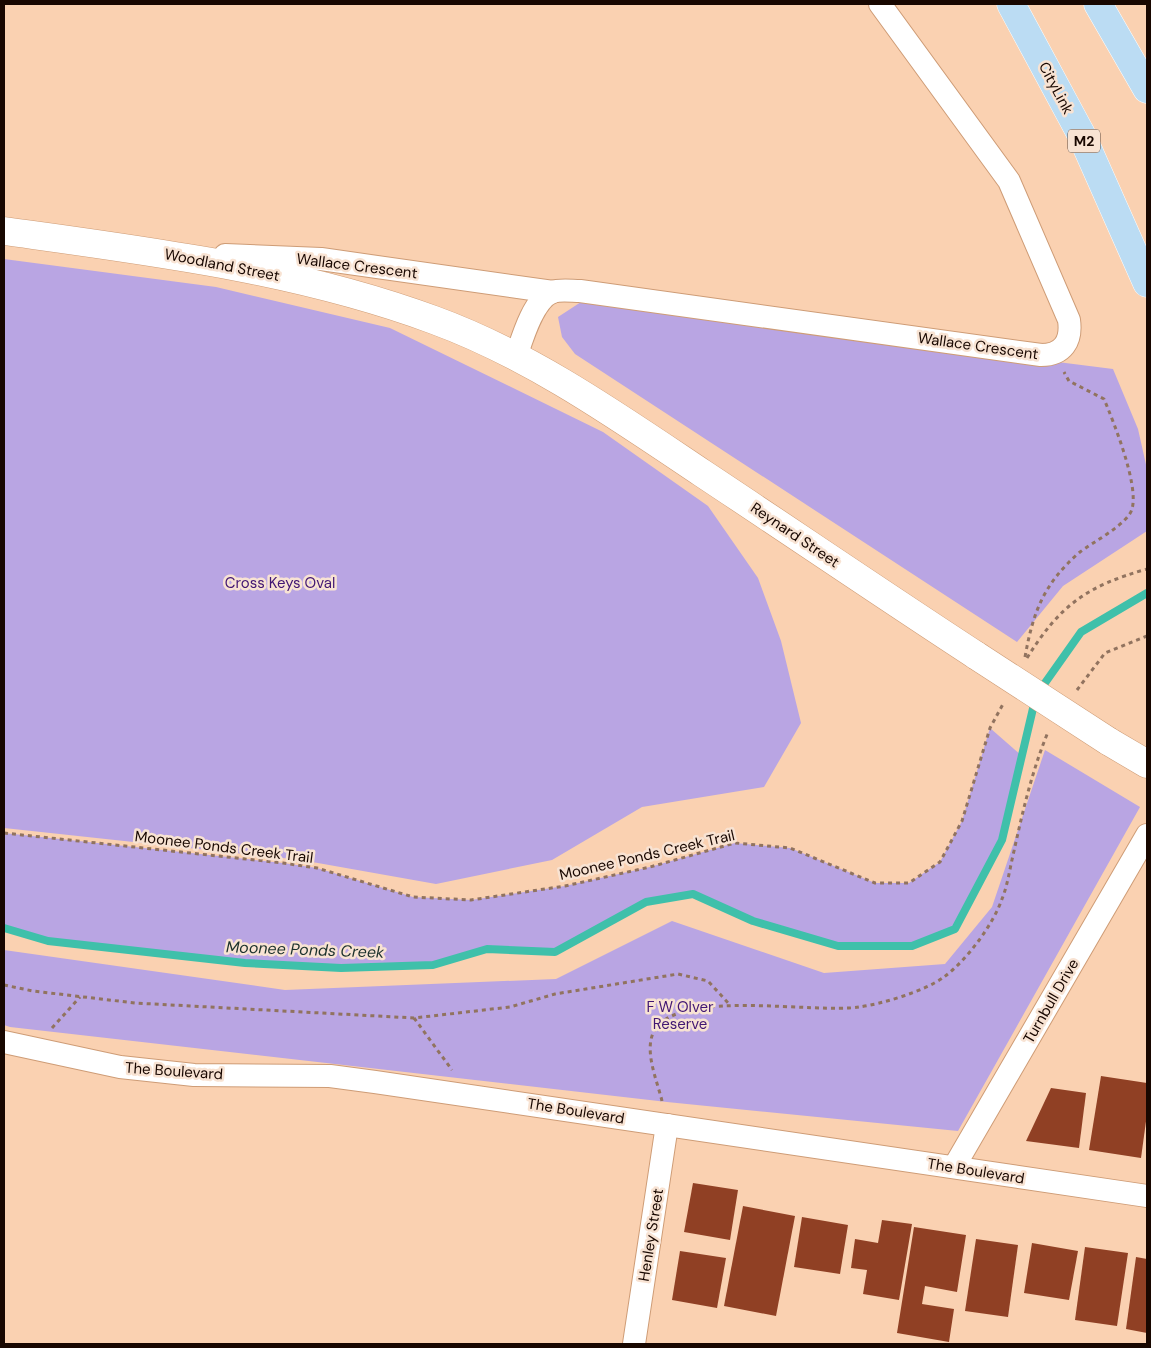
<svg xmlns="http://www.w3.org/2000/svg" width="1151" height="1348" viewBox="0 0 1151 1348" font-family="'DM Sans',sans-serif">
<rect width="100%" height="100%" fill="#fad1b1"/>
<g fill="#b9a5e3">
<path d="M 4,259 L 216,287 L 390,328 L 603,432 L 708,506 L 758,578 L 781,641 L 801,723 L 764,787 L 642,807 L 552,860 L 436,884 L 301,860 L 4,828 Z"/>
<path d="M 581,302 L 1113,369 L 1138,429 L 1147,469 L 1147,531 L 1063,586 L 1017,642 L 575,354 L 562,337 L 558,317 Z"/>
<path d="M 990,728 L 1021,755 L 1002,840 L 955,929 L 912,946 L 838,946 L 753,921 L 692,894 L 646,902 L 555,952 L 487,949 L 433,965 L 341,968 L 245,963 L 48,941 L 4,928 L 4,833 L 283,863 L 317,868 L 413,897 L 471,900 L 565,886 L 650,867 L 735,843 L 790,848 L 875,883 L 909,883 L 940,862 L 962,821 Z"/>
<path d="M 1045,750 L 1140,807 L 958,1131 L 667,1102 L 10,1027 L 4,1025 L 4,950 L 285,990 L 556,979 L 672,921 L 824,973 L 945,964 L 992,907 Z"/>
</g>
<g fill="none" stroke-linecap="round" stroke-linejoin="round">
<g stroke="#3fc0aa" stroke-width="8">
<path d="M 1040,690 L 1081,632 L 1147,593"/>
<path d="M 4,928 L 48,941 L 245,963 L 341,968 L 433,965 L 487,949 L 555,952 L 646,902 L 693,894 L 753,921 L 838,946 L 912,946 L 955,929 L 1002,840 L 1035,700"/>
</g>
</g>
<g fill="#904024">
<path d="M 1101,1076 L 1147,1083 L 1147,1114 L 1141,1158 L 1089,1150 Z"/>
<path d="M 1051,1088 L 1086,1093 L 1079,1148 L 1026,1141 Z"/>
<path d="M 693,1183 L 738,1190 L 730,1240 L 684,1232 Z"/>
<path d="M 743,1206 L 795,1216 L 776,1316 L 724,1306 Z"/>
<path d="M 802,1217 L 848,1225 L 840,1274 L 794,1267 Z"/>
<path d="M 882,1220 L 912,1224 L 899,1300 L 863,1294 L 867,1270 L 851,1268 L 855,1239 L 878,1243 Z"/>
<path d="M 914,1227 L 966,1235 L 957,1292 L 925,1286 L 922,1304 L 954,1309 L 949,1342 L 897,1333 Z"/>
<path d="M 976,1239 L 1018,1245 L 1008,1317 L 965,1311 Z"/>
<path d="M 1032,1243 L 1078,1251 L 1069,1300 L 1024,1293 Z"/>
<path d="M 1085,1247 L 1128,1253 L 1117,1326 L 1075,1320 Z"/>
<path d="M 680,1251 L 726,1258 L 717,1308 L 672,1300 Z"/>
<path d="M 1136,1257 L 1147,1259 L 1147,1333 L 1126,1329 Z"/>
</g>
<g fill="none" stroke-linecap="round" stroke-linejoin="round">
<g stroke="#ce9c76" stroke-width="24">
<g id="minor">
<path d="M 225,255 L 321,259 L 553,292"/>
<path d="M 516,357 C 522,339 533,300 552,292 C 560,289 572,291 580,291 L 1041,355 C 1063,355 1072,341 1069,320 L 1009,181 L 880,4"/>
<path d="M 4,1042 L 120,1067 L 194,1075 L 330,1076 L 375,1082 L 1147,1196"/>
<path d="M 954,1167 L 1147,835"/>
<path d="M 634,1344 L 667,1125"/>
</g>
</g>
<g stroke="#ce9c76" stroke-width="29">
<g id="tertiary">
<path d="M 4,231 C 148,251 296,269 434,320 C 530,355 617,416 702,473 C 794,534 885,596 977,656"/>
<path d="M 1108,741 L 1147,764"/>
</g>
</g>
<g stroke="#fff" stroke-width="29">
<g id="motorway">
<path d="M 1011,4 L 1081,134 L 1147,283"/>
<path d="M 1098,4 L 1147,89"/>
</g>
</g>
<g stroke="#91735f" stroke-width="3" stroke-dasharray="4 4" stroke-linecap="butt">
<path d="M 1025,657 C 1033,612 1044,583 1080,552 C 1093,542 1128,524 1132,509 C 1139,485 1114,423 1104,399 L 1069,381 L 1064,372"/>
<path d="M 1027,658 C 1060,605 1087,586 1147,569"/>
<path d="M 1077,690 L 1105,653 L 1147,636"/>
<path d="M 4,833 L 283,863 L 317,868 L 413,897 L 471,900 L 565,886 L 650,867 L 735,843 L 790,848 L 875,883 L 909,883 L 940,862 L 962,821 L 990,728 L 1003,704"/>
<path d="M 4,985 L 33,991 L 135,1003 L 414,1018 L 510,1007 L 555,994 L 678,974 L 708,981 L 730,1005"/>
<path d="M 414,1018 L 452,1070"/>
<path d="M 52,1028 L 80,997"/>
<path d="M 662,1101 C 657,1080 642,1047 656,1028 C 685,989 814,1014 859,1007 C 882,1004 925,991 944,977 C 966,961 993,925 1002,899 C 1008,884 1010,867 1014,851 C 1023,810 1032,771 1048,732"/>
</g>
<use href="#minor" stroke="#fff" stroke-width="22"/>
<use href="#tertiary" stroke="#fff" stroke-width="28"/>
<use href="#motorway" stroke="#bbdcf3" stroke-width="28"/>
<g stroke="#ce9c76" stroke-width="29" stroke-linecap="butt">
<path id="tertiary-bridge" d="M 977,656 L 1108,741"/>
</g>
<use href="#tertiary-bridge" stroke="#fff" stroke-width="28"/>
</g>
<g text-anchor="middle" stroke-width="5" stroke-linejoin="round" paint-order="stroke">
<rect fill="#f8e3d3" stroke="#5b493f" stroke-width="1" x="1068" y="129.5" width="32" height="23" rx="4"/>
<g font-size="14" font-weight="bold" fill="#180700">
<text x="1084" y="146">M2</text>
</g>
<g font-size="15" fill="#180700" stroke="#f8e3d3">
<text transform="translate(1056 88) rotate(62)" y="5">CityLink</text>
<text transform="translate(222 265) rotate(11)" y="5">Woodland Street</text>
<text transform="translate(357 266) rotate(7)" y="5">Wallace Crescent</text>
<text transform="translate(978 346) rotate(8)" y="5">Wallace Crescent</text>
<text transform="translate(795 535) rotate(34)" y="5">Reynard Street</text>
<text transform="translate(224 847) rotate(7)" y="5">Moonee Ponds Creek Trail</text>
<text transform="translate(647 855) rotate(-13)" y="5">Moonee Ponds Creek Trail</text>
<text transform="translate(1051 1001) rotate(-60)" y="5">Turnbull Drive</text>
<text transform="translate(174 1071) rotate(4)" y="5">The Boulevard</text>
<text transform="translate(576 1111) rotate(9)" y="5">The Boulevard</text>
<text transform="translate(976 1171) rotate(9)" y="5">The Boulevard</text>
<text transform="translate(651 1235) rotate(-81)" y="5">Henley Street</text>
</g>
<g font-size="15" fill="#411673" stroke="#f8e3d3">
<text x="280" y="588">Cross Keys Oval</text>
<text x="680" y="1012">F W Olver<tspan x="680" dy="17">Reserve</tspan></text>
</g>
<g font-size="16" font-style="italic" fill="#1b312c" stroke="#f8e3d3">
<text transform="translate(305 949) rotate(2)" y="6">Moonee Ponds Creek</text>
</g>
</g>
<rect width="1151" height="1348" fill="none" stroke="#180700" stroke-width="10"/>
</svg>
